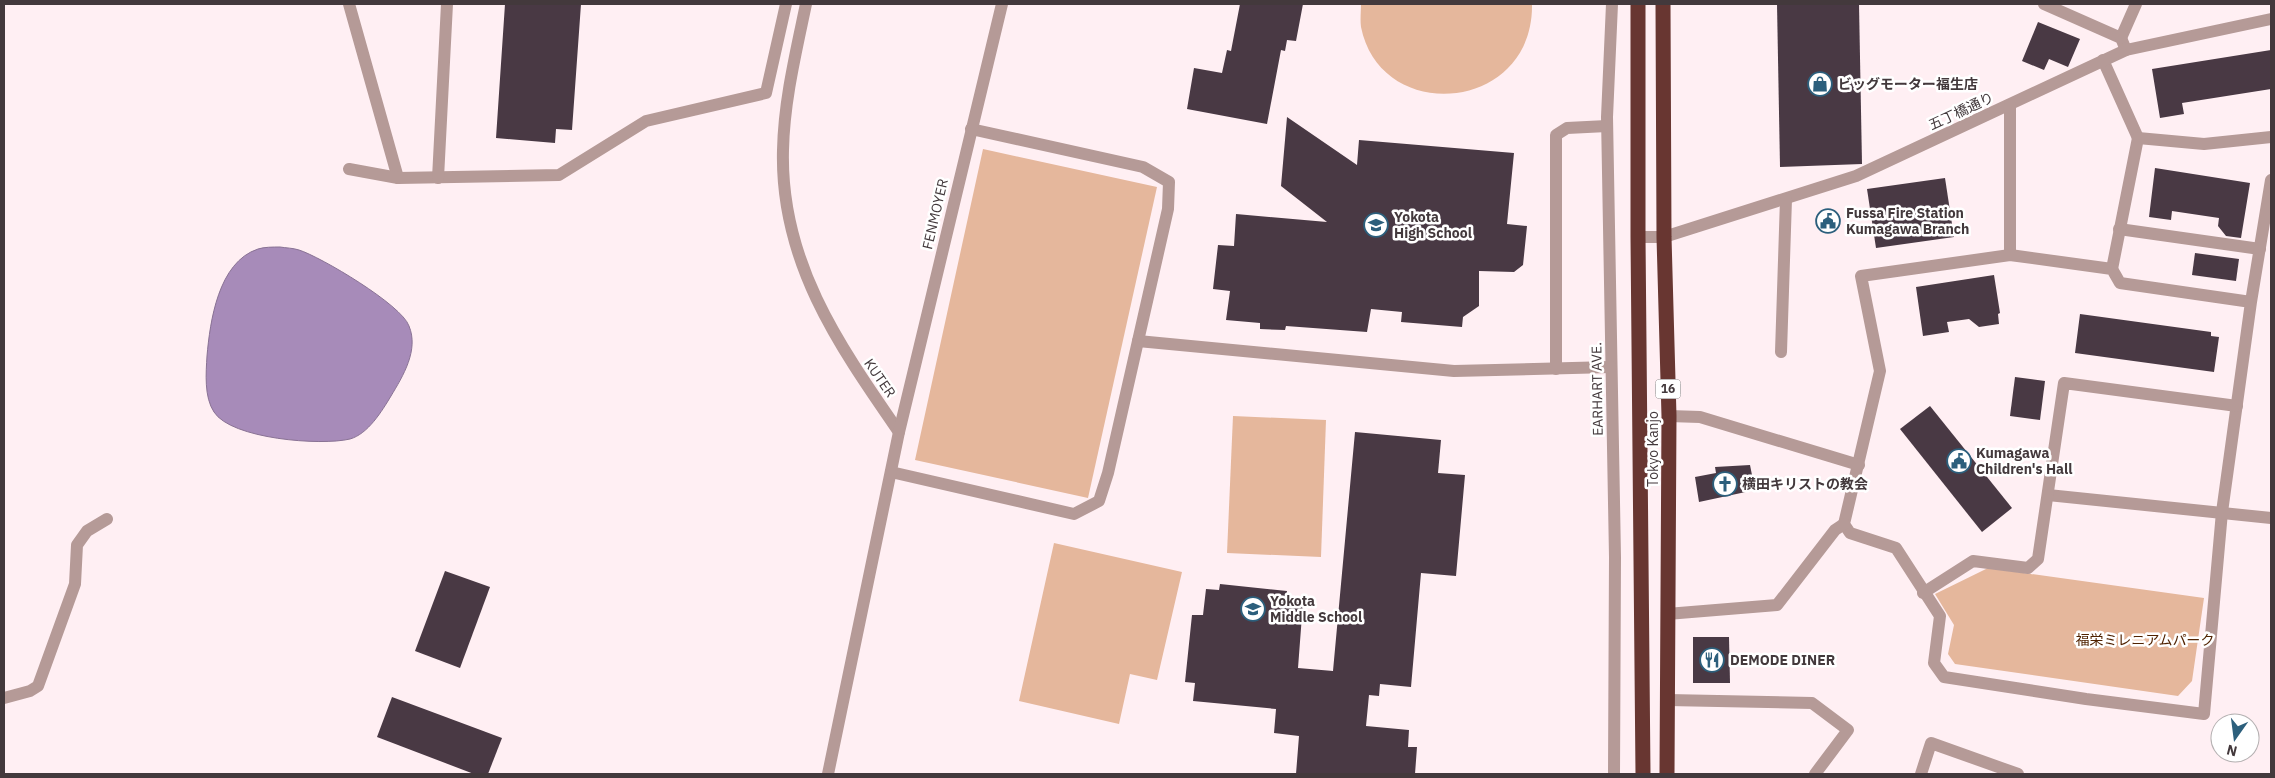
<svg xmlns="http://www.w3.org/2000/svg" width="2275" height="778" viewBox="0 0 2275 778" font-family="'IBM Plex Sans','Noto Sans JP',sans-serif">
<rect width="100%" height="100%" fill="#ffeff3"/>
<g fill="#e5b79c">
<path d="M 1361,4 L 1532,4 C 1534,112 1381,126 1361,27 C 1360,20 1361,11 1361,4 Z"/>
<path d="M 983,149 L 1157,187 L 1088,498 L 915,460 Z"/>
<path d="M 1233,416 L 1326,420 L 1321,557 L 1227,553 Z"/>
<path d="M 1054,543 L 1182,572 L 1157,680 L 1130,674 L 1119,724 L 1019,701 Z"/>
<path d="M 1988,568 L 2204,598 L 2192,681 L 2178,696 L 1955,664 L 1948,654 L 1954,625 L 1935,594 Z"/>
</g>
<path fill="#a78bb9" stroke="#897294" d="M 280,247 C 286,248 293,248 299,250 C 321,257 402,305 409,326 C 419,350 403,376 391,396 C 382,411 368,434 350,439 C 321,446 231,439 214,412 C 204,397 206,373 207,356 C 210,322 218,262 258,249 C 264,247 273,247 280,247 Z"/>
<g fill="#493944">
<path d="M 505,4 L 581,4 L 572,130 L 556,129 L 555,143 L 496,138 Z"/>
<path d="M 1240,4 L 1303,4 L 1296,41 L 1287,40 L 1285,51 L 1281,50 L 1267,124 L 1187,109 L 1194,68 L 1222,73 L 1227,50 L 1231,51 Z"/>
<path d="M 1777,4 L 1859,4 L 1862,164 L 1780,167 Z"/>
<path d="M 2038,22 L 2080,39 L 2068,67 L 2049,59 L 2044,70 L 2022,61 Z"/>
<path d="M 2271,50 L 2271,89 L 2182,103 L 2184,114 L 2160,118 L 2152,69 Z"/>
<path d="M 1287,117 L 1357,165 L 1359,140 L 1514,153 L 1507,224 L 1527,226 L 1523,265 L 1514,272 L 1479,271 L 1479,306 L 1463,317 L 1462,327 L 1401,322 L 1402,312 L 1371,309 L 1367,332 L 1286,326 L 1285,330 L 1260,329 L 1260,323 L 1226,320 L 1230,291 L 1213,289 L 1218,245 L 1234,246 L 1236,214 L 1327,222 L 1281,186 Z"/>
<path d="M 2155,168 L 2250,183 L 2241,238 L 2226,236 L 2218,226 L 2219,218 L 2172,211 L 2171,220 L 2149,217 Z"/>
<path d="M 1945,178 L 1954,237 L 1876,248 L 1867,189 Z"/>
<path d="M 2195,253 L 2239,259 L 2236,281 L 2192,275 Z"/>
<path d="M 1994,275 L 2000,313 L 1998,314 L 1999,324 L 1979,327 L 1969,319 L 1947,322 L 1949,332 L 1923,336 L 1916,287 Z"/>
<path d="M 2080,314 L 2211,332 L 2211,336 L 2219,337 L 2214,372 L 2075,353 Z"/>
<path d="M 2015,377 L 2045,381 L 2040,420 L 2010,416 Z"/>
<path d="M 1930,406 L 2012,508 L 1982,532 L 1900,429 Z"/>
<path d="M 1355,432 L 1441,440 L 1438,473 L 1465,475 L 1456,576 L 1421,573 L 1411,687 L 1380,684 L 1379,696 L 1369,695 L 1366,726 L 1409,730 L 1408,747 L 1417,747 L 1415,774 L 1296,774 L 1299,736 L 1274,733 L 1276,709 L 1193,701 L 1195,683 L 1185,682 L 1192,615 L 1203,615 L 1206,589 L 1219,590 L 1220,584 L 1287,591 L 1286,601 L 1303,602 L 1298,668 L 1333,671 Z"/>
<path d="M 1750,465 L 1755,490 L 1699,502 L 1695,477 L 1716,473 L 1715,467 Z"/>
<path d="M 445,571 L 490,587 L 460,668 L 415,651 Z"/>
<path d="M 1693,637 L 1729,637 L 1730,683 L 1693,683 Z"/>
<path d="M 392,697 L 502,738 L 488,774 L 474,774 L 377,737 Z"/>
</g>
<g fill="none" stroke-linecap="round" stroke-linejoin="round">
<g stroke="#b59a97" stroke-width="12">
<path d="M 349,4 L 398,178"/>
<path d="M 806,4 C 796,52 784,101 783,150 C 780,261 838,344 899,432"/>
<path d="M 1612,4 L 1607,117 L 1615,557 L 1614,774"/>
<path d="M 2044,4 L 2121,38 L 2126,50"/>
<path d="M 2121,38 L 2136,4"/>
<path d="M 2103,60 L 2138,138"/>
<path d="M 349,169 L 398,178 L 559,175 L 646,121 L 766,93 L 786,4"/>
<path d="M 438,178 L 447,4"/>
<path d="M 2119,229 L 2260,249"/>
<path d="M 1638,237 L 1664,237 L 1856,176 L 2126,50 L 2271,19"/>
<path d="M 2010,255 L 2010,105"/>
<path d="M 2112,269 L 2138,138 L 2204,144 L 2271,137"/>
<path d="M 2251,302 L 2120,283 L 2112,269 L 2010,255 L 1861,276 L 1880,371 L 1844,524 L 1850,533 L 1896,548 L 1940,616 L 1934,663 L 1944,677 L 2086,699 L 2204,714 L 2222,512 L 2251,302 L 2271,180"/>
<path d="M 1138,341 L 1454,371 L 1611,367"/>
<path d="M 1781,352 L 1786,199"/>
<path d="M 1556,369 L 1556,135 L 1567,128 L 1607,126"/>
<path d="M 1669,416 L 1700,417 L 1859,465"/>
<path d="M 891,472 L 1074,514 L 1099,501 L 1108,473 L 1168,209 L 1169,182 L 1143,167 L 971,129"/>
<path d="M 2048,495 L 2271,518"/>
<path d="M 1923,593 L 1973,561 L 2028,568 L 2038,559 L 2064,383 L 2237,406"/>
<path d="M 1667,614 L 1777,605 L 1835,530 L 1844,524"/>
<path d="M 4,698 L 30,691 L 38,686 L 75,584 L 77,545 L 87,531 L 107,519"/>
<path d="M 1668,700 L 1812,703 L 1848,730 L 1815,774"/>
<path d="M 828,774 L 899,432 L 1002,4"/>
<path d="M 1921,774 L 1931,743 L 2018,774"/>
</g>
<g stroke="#683631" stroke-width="15">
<path d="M 1638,4 L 1638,237 L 1643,774"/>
<path d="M 1663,4 L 1664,237 L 1669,416 L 1667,774"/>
</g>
</g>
<defs>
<g id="shop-ring" transform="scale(1.25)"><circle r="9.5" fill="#fff" stroke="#2c5f7c" stroke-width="1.5"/><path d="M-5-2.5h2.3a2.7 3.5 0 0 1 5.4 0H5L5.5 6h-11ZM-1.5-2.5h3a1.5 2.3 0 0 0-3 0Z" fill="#2c5f7c"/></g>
<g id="civic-ring" transform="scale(1.25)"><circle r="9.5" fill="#fff" stroke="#2c5f7c" stroke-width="1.5"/><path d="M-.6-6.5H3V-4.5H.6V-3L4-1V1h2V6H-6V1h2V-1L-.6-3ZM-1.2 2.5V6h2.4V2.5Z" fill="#2c5f7c"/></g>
<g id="school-ring" transform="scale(1.25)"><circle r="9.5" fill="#fff" stroke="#2c5f7c" stroke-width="1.5"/><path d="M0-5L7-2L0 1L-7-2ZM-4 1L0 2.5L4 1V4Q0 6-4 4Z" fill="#2c5f7c"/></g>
<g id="church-ring" transform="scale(1.25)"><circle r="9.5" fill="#fff" stroke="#2c5f7c" stroke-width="1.5"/><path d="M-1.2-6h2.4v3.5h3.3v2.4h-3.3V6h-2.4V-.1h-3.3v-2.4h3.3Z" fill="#2c5f7c"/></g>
<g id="restaurant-ring" transform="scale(1.25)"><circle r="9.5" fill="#fff" stroke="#2c5f7c" stroke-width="1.5"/><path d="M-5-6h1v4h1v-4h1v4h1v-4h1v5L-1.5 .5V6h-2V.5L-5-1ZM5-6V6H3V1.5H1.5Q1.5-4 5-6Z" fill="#2c5f7c"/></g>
</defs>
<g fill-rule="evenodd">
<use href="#shop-ring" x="1820" y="84"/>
<use href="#civic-ring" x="1828" y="221"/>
<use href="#school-ring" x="1376" y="225"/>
<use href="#civic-ring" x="1959" y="461"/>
<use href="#church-ring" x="1725" y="484"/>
<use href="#school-ring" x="1253" y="609"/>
<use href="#restaurant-ring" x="1712" y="660"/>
</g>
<g text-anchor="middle" stroke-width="5" stroke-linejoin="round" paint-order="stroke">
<rect fill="#fff" stroke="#7b7476" stroke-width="1" x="1655.5" y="379.5" width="25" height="19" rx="4"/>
<g font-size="12" font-weight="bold" fill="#43393c">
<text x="1668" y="393">16</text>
</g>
<g font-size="14" font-weight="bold" fill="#43393c" stroke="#fff" text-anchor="start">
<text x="1838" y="89">ビッグモーター福生店</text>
<text x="1846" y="218">Fussa Fire Station<tspan x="1846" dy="16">Kumagawa Branch</tspan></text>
<text x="1394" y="222">Yokota<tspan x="1394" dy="16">High School</tspan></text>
<text x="1976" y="458">Kumagawa<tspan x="1976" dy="16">Children's Hall</tspan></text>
<text x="1742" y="489">横田キリストの教会</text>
<text x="1270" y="606">Yokota<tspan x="1270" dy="16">Middle School</tspan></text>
<text x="1730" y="665">DEMODE DINER</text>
</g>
<g font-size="14" fill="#43393c" stroke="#fff">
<text transform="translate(1961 111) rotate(-25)" y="5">五丁橋通り</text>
<text transform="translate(935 214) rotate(-77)" y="5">FENMOYER</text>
<text transform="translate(880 378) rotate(55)" y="5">KUTER</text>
<text transform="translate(1597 389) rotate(-91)" y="5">EARHART AVE.</text>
<text transform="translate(1653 449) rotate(-90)" y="5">Tokyo Kanjo</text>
</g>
<g font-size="14" fill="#502200" stroke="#fff">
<text x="2145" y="645">福栄ミレニアムパーク</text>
</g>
</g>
<rect width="2275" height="778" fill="none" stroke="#43393c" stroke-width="10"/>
<g transform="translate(2235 738) rotate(194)"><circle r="24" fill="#ffffff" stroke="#b4b0b1"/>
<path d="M0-4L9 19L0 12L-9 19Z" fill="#2c5f7c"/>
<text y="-8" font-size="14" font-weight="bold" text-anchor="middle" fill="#43393c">N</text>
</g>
</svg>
